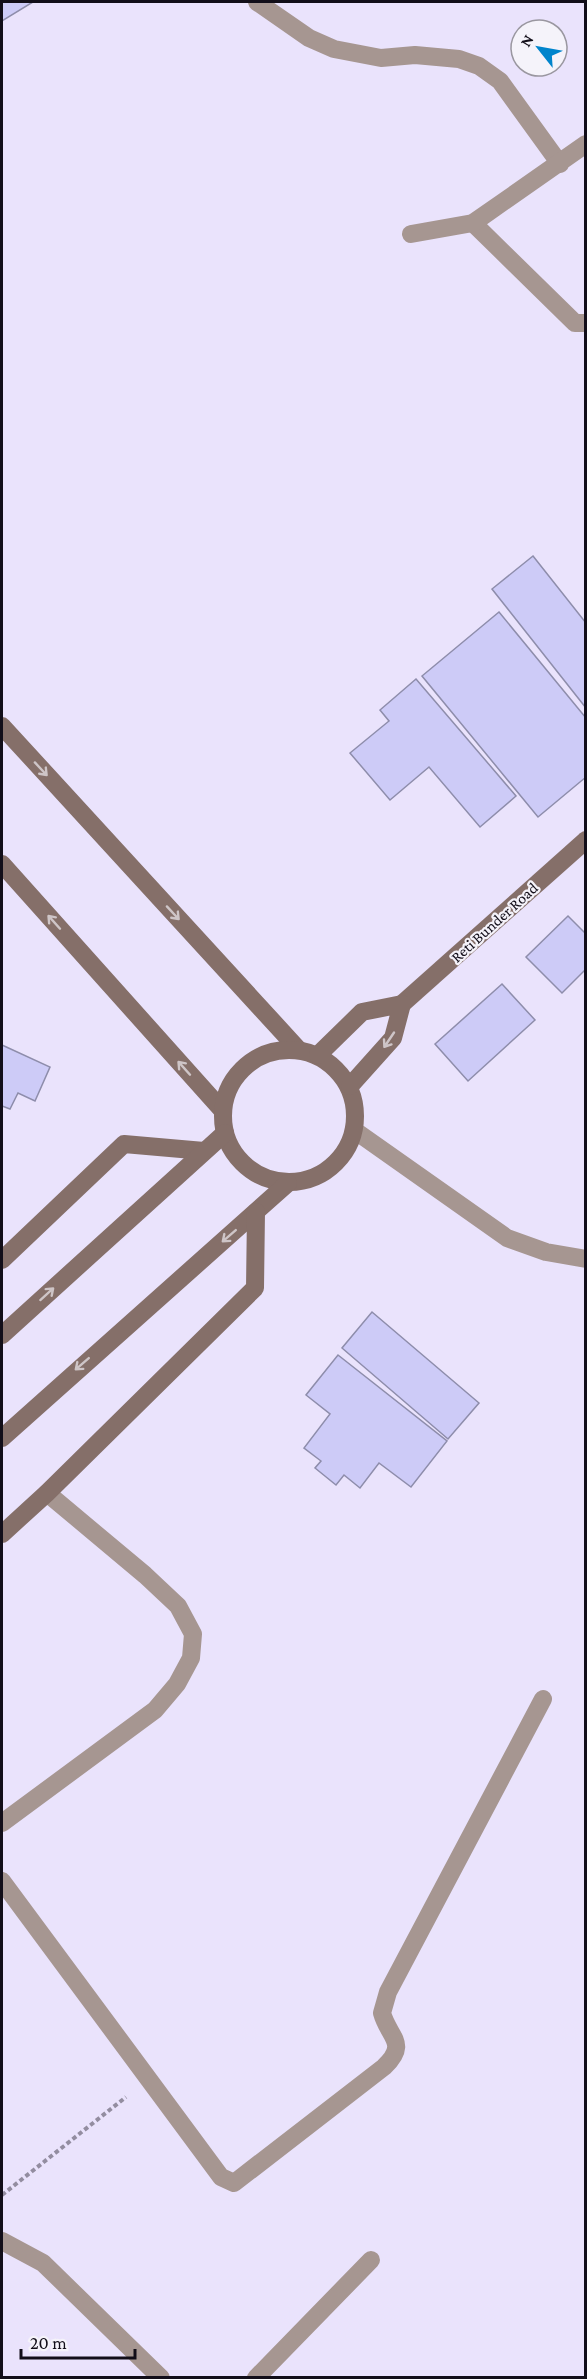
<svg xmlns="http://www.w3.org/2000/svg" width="587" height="2379" viewBox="0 0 587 2379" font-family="'Crimson Pro',serif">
<rect width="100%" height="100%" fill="#eae3fc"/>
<g fill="#cdcbf7" stroke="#8e8dab" stroke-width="1.5">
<path d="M 2,2 L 33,2 L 2,21 Z"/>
<path d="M 533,556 L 586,623 L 586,708 L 492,589 Z"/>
<path d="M 499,612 L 586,718 L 586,777 L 538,817 L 422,676 Z"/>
<path d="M 416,679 L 516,796 L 480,827 L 429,767 L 390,800 L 350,753 L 389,721 L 380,710 Z"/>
<path d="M 568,916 L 586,934 L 586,969 L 562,993 L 526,957 Z"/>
<path d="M 502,984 L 535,1020 L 468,1081 L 435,1044 Z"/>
<path d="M 2,1045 L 50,1067 L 35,1101 L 18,1093 L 10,1109 L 2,1106 Z"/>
<path d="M 372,1312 L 479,1403 L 448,1439 L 342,1348 Z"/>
<path d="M 338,1355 L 447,1441 L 411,1487 L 379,1463 L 360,1488 L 344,1475 L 336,1485 L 315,1468 L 321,1461 L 304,1448 L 330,1414 L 306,1395 Z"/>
</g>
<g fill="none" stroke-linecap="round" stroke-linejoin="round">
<path stroke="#938da0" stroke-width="4" stroke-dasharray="4.5 3" stroke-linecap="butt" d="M 2,2195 L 126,2097"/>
<g stroke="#a69691" stroke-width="18">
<path d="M 257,2 L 309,38 L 334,49 L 381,58 L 415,55 L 459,59 L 479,66 L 500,81 L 560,164"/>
<path d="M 473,223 L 575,323 L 586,323"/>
<path d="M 411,234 L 473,223 L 586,144"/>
<path d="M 354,1130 L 507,1238 L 546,1252 L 586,1259"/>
<path d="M 2,1823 L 155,1710 L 177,1684 L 191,1658 L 193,1634 L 178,1606 L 145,1575 L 47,1493"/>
<path d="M 2,1881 L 221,2177 L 234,2183 L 384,2067 C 409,2043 389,2038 382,2013 L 388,1992 L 543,1699"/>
<path d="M 2,2241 L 43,2263 L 161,2378"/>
<path d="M 256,2378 L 371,2260"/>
</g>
<g stroke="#856f69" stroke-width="18">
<path d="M 2,726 L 298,1049"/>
<path d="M 2,864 L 223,1111"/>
<path d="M 402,1004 L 586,840"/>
<circle cx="289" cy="1116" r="66"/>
<path d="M 318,1055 L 362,1012 L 402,1004 L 393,1038 L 350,1086"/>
<path d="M 2,1260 L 124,1144 L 204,1151"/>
<path d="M 2,1335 L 225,1133"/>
<path d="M 2,1438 L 288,1183"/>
<path d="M 2,1534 L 47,1493 L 255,1288 L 256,1212"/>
</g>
</g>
<defs><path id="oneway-shaft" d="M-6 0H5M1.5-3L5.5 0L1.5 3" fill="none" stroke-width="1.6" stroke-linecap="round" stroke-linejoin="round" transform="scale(1.5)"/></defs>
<g stroke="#cec5c7">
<use href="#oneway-shaft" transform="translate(41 769) rotate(47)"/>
<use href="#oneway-shaft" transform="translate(173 913) rotate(47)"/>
<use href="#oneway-shaft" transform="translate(54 922) rotate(-132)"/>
<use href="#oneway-shaft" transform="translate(389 1040) rotate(124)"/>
<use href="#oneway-shaft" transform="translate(184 1068) rotate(-132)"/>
<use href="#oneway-shaft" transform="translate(229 1236) rotate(139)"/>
<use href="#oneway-shaft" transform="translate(47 1294) rotate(-42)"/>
<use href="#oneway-shaft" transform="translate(82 1364) rotate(139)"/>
</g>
<g text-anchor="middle" stroke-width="4.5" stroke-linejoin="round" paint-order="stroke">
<g font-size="16" fill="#120e19" stroke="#f5f3fa">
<text transform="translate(494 922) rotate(-42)" y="6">Reti Bunder Road</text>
</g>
</g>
<rect width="587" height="2379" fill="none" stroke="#120e19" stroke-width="6"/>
<g transform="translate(539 48) rotate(301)"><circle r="28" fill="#f5f3fa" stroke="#9a97a0" stroke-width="1.5"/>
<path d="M0-4.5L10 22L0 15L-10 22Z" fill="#0084cc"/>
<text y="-9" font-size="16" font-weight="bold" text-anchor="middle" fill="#120e19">N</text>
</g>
<path d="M21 2349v9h114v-9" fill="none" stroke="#120e19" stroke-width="3"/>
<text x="30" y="2349" font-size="18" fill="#120e19" stroke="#f5f3fa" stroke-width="4.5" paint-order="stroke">20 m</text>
</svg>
